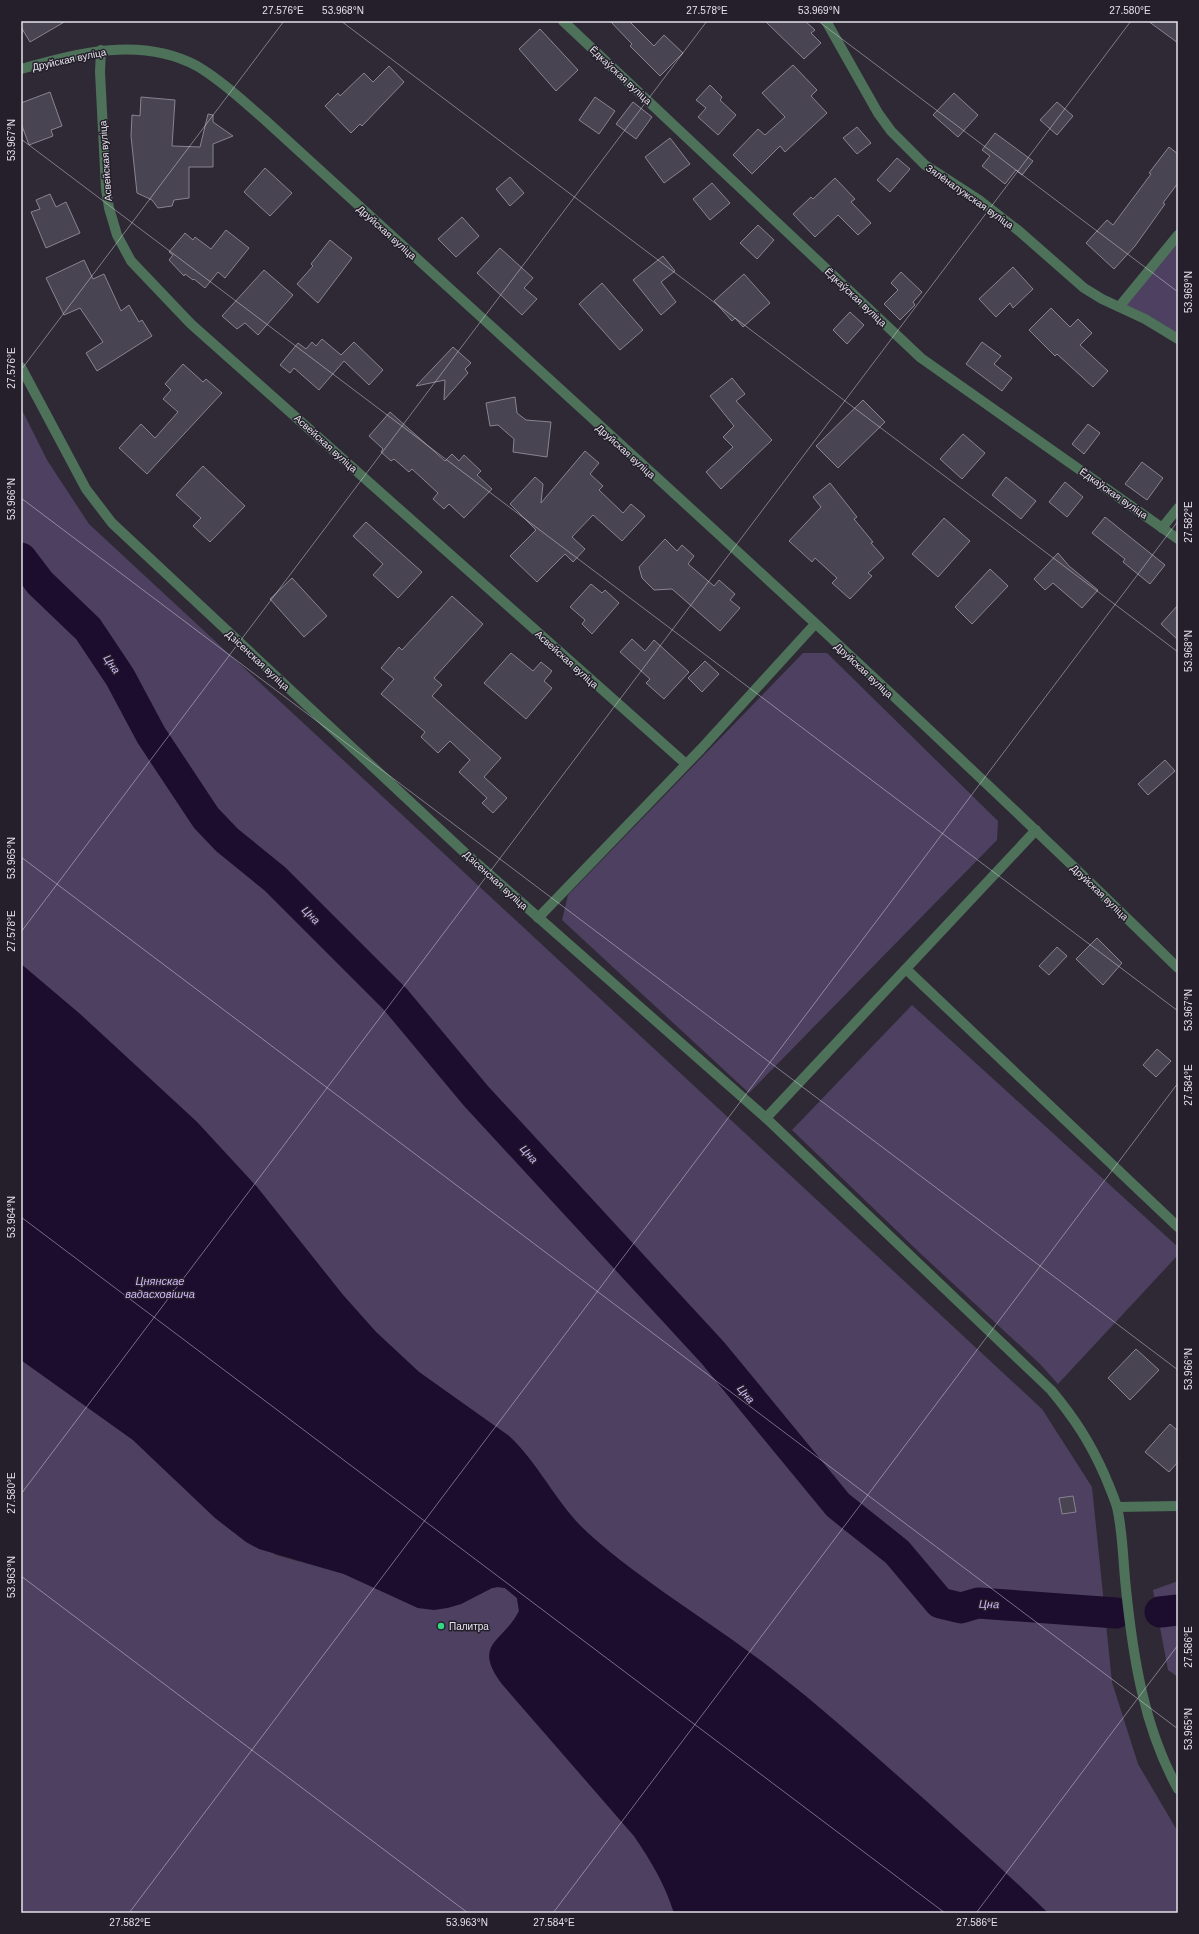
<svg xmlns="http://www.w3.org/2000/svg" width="1199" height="1934" viewBox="0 0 1199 1934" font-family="Arial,sans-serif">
<rect width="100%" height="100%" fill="#2e2935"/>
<g fill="#4d4060">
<path d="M 1178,235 L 1178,339 L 1119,307 Z"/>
<path d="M 21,408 L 47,460 L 89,524 L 1042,1409 L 1092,1487 L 1112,1682 L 1138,1764 L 1178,1832 L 1178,1913 L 1048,1913 C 1008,1874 966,1837 925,1800 C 875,1756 826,1711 773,1670 C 713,1623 646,1585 589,1534 C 558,1506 540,1465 509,1436 L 419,1372 L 376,1332 L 343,1295 L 257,1187 L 197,1122 L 80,1014 L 21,964 Z"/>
<path d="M 803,653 L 827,653 L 998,821 L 997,840 L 749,1093 L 562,920 L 568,895 Z"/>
<path d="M 912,1005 L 1178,1247 L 1178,1255 L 1058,1384 L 1040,1364 L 921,1254 L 792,1130 Z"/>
<path d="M 21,1360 L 133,1440 L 173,1478 L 276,1555 L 344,1574 L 418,1608 L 447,1608 L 461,1604 L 492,1588 L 498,1587 L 505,1588 L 517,1598 L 519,1611 C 505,1641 472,1645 502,1684 L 634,1836 C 651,1861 665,1884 674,1913 L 21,1913 Z"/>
<path d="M 1178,1581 L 1178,1677 L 1168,1670 L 1153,1590 Z"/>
</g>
<path fill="#1c0c2d" d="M 21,964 L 80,1014 L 197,1122 L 257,1187 L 343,1295 L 376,1332 L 419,1372 L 509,1436 C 540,1465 557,1506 589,1534 C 646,1585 713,1623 773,1670 C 826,1711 875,1756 925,1800 C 966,1837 1008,1874 1048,1913 L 674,1913 C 665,1884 651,1861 634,1836 L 502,1684 C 471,1643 504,1642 519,1611 L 517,1598 L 505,1588 L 498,1587 L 492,1588 L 461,1604 L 447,1608 L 434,1610 L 418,1608 L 344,1574 L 259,1549 L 246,1542 L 215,1518 L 133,1440 L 21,1360 Z"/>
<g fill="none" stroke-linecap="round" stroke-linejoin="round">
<g stroke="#1c0c2d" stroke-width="31">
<path d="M 21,558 L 40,583 L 88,629 L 120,677 L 151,735 L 206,818 L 227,840 L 275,879 L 395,999 L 476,1096 L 713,1353 L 838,1505 L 897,1552 L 940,1603 L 961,1608 L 978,1603 L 1116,1613"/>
<path d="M 1160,1612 L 1178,1610"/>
</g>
</g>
<g fill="#494451" stroke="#898392">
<path d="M 21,21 L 66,21 L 30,42 L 21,27 Z"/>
<path d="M 610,21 L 629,21 L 654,46 L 664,35 L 683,53 L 660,76 L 630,46 L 632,44 Z"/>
<path d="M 765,21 L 805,21 L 815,30 L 811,33 L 821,43 L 804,59 Z"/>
<path d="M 1148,21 L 1178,21 L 1178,43 Z"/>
<path d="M 540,29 L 578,70 L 556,91 L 519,49 Z"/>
<path d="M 793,65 L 817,90 L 811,96 L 827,113 L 785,152 L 780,146 L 752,174 L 733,155 L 758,129 L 765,135 L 785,117 L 762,93 Z"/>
<path d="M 389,66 L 404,82 L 362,126 L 360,124 L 351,133 L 325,106 L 338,93 L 340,96 L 364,73 L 373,82 Z"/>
<path d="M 710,85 L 722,97 L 720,100 L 736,115 L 718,135 L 698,117 L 706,108 L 696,100 Z"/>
<path d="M 50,92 L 62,126 L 51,130 L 53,136 L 29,145 L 21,123 L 21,103 Z"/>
<path d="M 954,93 L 978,115 L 958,137 L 933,115 Z"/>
<path d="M 141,97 L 175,100 L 172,146 L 200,147 L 208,114 L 213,115 L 213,122 L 233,136 L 213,144 L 213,167 L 189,167 L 189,198 L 174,200 L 172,206 L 158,208 L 152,200 L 137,193 L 131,136 L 132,115 L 140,116 Z"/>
<path d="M 595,97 L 615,111 L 599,134 L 579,120 Z"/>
<path d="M 633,102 L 652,117 L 636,139 L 616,124 Z"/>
<path d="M 1057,102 L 1073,116 L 1057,135 L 1040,120 Z"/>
<path d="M 857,127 L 871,143 L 857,154 L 843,138 Z"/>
<path d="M 995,133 L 1033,161 L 1022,175 L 1016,170 L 1005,184 L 982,166 L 990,156 L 982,150 Z"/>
<path d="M 670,138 L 690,164 L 664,183 L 645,157 Z"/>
<path d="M 1169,147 L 1178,154 L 1178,183 L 1163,203 L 1165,204 L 1135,246 L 1114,269 L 1086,243 L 1107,220 L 1113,225 L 1151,174 L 1149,173 Z"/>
<path d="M 897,158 L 910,169 L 890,192 L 877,180 Z"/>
<path d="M 265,168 L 292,193 L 270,216 L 244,192 Z"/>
<path d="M 510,177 L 524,193 L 510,206 L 496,189 Z"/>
<path d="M 835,178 L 855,199 L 851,202 L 871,223 L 858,235 L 838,215 L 815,237 L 793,214 L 811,197 L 813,199 Z"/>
<path d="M 712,183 L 730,203 L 710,220 L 693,199 Z"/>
<path d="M 50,194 L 56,207 L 66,202 L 80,233 L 46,248 L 31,212 L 40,209 L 36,200 Z"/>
<path d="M 462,217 L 479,236 L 456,257 L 438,239 Z"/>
<path d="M 758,225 L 774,240 L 757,259 L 740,243 Z"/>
<path d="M 226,230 L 249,248 L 225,278 L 218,272 L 205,288 L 194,279 L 193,280 L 185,274 L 184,276 L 169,260 L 173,255 L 169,252 L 185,233 L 193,240 L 195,237 L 211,249 Z"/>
<path d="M 330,240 L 352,258 L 318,303 L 297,284 L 313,266 L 311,264 Z"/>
<path d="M 500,248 L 533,278 L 524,288 L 537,299 L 522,315 L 477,273 Z"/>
<path d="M 663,256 L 675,271 L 661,282 L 676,302 L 661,315 L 633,280 Z"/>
<path d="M 84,260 L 93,279 L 104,274 L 121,311 L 129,305 L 139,322 L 142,320 L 152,336 L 97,371 L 86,353 L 103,342 L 80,308 L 64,315 L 46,278 Z"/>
<path d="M 1013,267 L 1033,289 L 1013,308 L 1010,303 L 996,317 L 979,299 Z"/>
<path d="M 264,270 L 293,295 L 258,335 L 245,323 L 237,329 L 222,316 Z"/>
<path d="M 901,272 L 922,292 L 913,302 L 915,305 L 900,320 L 884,304 L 898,290 L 891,283 Z"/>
<path d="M 744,274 L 770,303 L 743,327 L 735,318 L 732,321 L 714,301 Z"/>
<path d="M 602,283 L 643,330 L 620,350 L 579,304 Z"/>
<path d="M 1051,308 L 1070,327 L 1078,319 L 1092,333 L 1080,345 L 1108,371 L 1093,387 L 1057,354 L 1055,356 L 1029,330 Z"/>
<path d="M 850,312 L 864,325 L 847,344 L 833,330 Z"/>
<path d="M 322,339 L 341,355 L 354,342 L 383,370 L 369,385 L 344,361 L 319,390 L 294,368 L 290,373 L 280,365 L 298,343 L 306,349 L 312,342 L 316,346 Z"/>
<path d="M 982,342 L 1001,356 L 994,364 L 1012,378 L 1002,391 L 966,364 Z"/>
<path d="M 453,347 L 471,363 L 465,369 L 468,373 L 444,400 L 445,380 L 416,386 Z"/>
<path d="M 183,364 L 203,382 L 206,379 L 222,393 L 147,474 L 119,448 L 141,424 L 155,438 L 178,412 L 163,399 L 171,390 L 165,384 Z"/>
<path d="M 732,378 L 745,394 L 736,401 L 772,440 L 721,489 L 706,472 L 733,447 L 723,437 L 734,426 L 710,396 Z"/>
<path d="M 515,397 L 517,413 L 526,420 L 551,422 L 547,457 L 513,452 L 514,439 L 498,425 L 490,426 L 486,403 Z"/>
<path d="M 863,400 L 885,422 L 838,468 L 816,446 Z"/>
<path d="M 390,412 L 445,461 L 452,454 L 459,461 L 464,455 L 481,471 L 477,475 L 492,489 L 464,518 L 449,504 L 444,509 L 433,499 L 438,493 L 412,469 L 409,472 L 394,459 L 391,461 L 381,452 L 383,449 L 369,436 Z"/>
<path d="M 1088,424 L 1100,433 L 1084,454 L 1072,444 Z"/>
<path d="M 963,434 L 985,453 L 962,479 L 940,459 Z"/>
<path d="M 585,451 L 599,463 L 590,474 L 603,486 L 599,490 L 623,513 L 631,504 L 645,516 L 622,541 L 593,515 L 572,537 L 585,549 L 573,562 L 565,554 L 537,582 L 510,556 L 536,530 L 510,504 L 535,477 L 543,484 L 541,503 Z"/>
<path d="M 1142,462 L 1163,478 L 1147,500 L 1125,484 Z"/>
<path d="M 203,466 L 245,506 L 210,542 L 193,526 L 201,518 L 176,495 Z"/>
<path d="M 1006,477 L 1036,501 L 1021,519 L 992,495 Z"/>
<path d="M 1065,482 L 1083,497 L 1067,517 L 1049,502 Z"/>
<path d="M 830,483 L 857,517 L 854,519 L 873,542 L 871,543 L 884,558 L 868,573 L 872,576 L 850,599 L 832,583 L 837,578 L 815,558 L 812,562 L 789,541 L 821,507 L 813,497 Z"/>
<path d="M 1105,517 L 1165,565 L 1150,584 L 1123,562 L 1125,559 L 1092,533 Z"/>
<path d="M 944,518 L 970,541 L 938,577 L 912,554 Z"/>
<path d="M 366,522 L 422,572 L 398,598 L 373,575 L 383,564 L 353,536 Z"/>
<path d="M 665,539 L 677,551 L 682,545 L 694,556 L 688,564 L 714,586 L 719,580 L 735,594 L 730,600 L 740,608 L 720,631 L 672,589 L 654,590 L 642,578 L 639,567 Z"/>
<path d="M 1058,553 L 1069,566 L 1098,590 L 1082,608 L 1053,583 L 1045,590 L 1034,579 Z"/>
<path d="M 990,569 L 1008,586 L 972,624 L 955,607 Z"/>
<path d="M 292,578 L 327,616 L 304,637 L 270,599 Z"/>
<path d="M 591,584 L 602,593 L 605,590 L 619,603 L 592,634 L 582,624 L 585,620 L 570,607 Z"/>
<path d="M 452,596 L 483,624 L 434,678 L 442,685 L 432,696 L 501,758 L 484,777 L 507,798 L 493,813 L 482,803 L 487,798 L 459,772 L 470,760 L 450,741 L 438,753 L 421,737 L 425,732 L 381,694 L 394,679 L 381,668 L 399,647 L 402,650 Z"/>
<path d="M 1178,605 L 1178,640 L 1161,624 Z"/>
<path d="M 632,639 L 645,651 L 654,640 L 689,672 L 664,699 L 646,683 L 650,679 L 620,652 Z"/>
<path d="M 511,653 L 533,671 L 541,662 L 552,671 L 544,681 L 552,688 L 526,719 L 484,683 Z"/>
<path d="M 705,661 L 719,674 L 702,692 L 688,678 Z"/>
<path d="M 1165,760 L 1175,771 L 1148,795 L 1138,784 Z"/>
<path d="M 1097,938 L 1122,963 L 1103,985 L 1076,959 Z"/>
<path d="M 1057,947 L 1067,956 L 1049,975 L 1039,966 Z"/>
<path d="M 1157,1049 L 1171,1061 L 1156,1077 L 1143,1065 Z"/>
<path d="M 1136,1349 L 1159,1370 L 1130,1400 L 1108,1378 Z"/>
<path d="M 1170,1424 L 1178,1431 L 1178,1462 L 1169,1472 L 1145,1452 Z"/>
<path d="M 1073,1496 L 1076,1512 L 1062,1514 L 1059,1498 Z"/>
</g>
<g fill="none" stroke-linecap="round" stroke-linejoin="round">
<g stroke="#4d7159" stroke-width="10">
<path d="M 563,21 L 921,358 L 1178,539"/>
<path d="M 826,21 L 878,113 L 891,131 L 925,165 L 979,200 L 1019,231 L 1084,288 L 1102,299 L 1145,319 L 1178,339"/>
<path d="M 101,50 L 100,72 L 106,189 L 109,208 L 117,235 L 131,261 L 191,324 L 686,764"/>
<path d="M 21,69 C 78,53 141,36 197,66 C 221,80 243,101 264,119 C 571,400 881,677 1178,968"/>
<path d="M 1119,307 L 1178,235"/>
<path d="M 21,367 L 86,489 L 112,523 L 464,852 L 766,1118 L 1051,1390 C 1075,1419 1090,1442 1105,1476 C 1109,1486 1114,1497 1117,1507 C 1123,1533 1123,1562 1126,1589 C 1133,1657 1144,1728 1178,1789"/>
<path d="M 1162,528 L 1178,508"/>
<path d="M 538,918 L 701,749 L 815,624"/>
<path d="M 906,969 L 1178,1227"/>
<path d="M 766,1118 L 1036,830"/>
<path d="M 1117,1507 L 1178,1506"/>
</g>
</g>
<path fill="none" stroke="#e5e2ea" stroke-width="1" stroke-opacity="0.45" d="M 341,21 L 1178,652M 818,21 L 1178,292M 21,139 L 1178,1011M 21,370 L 284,21M 21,498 L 1178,1370M 21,857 L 1178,1729M 21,932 L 707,21M 21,1217 L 945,1913M 21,1494 L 1131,21M 21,1576 L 468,1913M 129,1913 L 1178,521M 553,1913 L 1178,1083M 976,1913 L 1178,1645"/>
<circle fill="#32d882" stroke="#241f2b" stroke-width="1.5" cx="441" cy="1626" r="4"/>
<g text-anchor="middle" stroke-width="3" stroke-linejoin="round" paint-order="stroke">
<g font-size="10" fill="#e5e2ea" stroke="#241f2b">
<text transform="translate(69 59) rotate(-12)" y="4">Друйская вуліца</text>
<text transform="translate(621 75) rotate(43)" y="4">Ёдкаўская вуліца</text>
<text transform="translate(105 161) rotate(-94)" y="4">Асвейская вуліца</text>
<text transform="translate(970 196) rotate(35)" y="4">Зялёналужская вуліца</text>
<text transform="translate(387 232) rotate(42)" y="4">Друйская вуліца</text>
<text transform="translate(856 297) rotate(43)" y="4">Ёдкаўская вуліца</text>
<text transform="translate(326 443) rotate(42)" y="4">Асвейская вуліца</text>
<text transform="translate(626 451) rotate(42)" y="4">Друйская вуліца</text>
<text transform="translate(1114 493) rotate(35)" y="4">Ёдкаўская вуліца</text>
<text transform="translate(567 659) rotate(42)" y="4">Асвейская вуліца</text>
<text transform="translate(258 660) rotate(43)" y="4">Дзісенская вуліца</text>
<text transform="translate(864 670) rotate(43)" y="4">Друйская вуліца</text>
<text transform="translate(496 880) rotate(42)" y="4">Дзісенская вуліца</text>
<text transform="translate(1100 892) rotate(44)" y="4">Друйская вуліца</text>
</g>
<g font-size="10" fill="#e5e2ea" stroke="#241f2b" text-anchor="start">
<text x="449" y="1630">Палитра</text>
</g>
<g font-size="11" font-style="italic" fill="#d2b7f9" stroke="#241f2b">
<text transform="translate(112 664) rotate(56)" y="4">Цна</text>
<text transform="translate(311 915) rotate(45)" y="4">Цна</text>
<text transform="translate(529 1154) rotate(47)" y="4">Цна</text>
<text x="160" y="1285">Цнянскае<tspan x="160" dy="13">вадасховішча</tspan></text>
<text transform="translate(746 1394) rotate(51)" y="4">Цна</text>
<text transform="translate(989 1604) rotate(1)" y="4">Цна</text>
</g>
</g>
<rect width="1199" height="1934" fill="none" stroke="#241f2b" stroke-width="44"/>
<rect x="22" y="22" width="1155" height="1890" fill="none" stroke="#e5e2ea" stroke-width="1.5"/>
<g font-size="10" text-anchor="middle" fill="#e5e2ea">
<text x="283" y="14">27.576°E</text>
<text x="343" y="14">53.968°N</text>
<text x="707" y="14">27.578°E</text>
<text x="819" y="14">53.969°N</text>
<text x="1130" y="14">27.580°E</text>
<text transform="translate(11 140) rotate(-90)" y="4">53.967°N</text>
<text transform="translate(1188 292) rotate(-90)" y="4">53.969°N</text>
<text transform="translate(11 368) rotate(-90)" y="4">27.576°E</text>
<text transform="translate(11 499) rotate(-90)" y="4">53.966°N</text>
<text transform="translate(1188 522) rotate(-90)" y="4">27.582°E</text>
<text transform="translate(1188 651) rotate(-90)" y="4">53.968°N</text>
<text transform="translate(11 858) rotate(-90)" y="4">53.965°N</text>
<text transform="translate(11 931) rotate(-90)" y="4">27.578°E</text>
<text transform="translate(1188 1010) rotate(-90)" y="4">53.967°N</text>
<text transform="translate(1188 1085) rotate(-90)" y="4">27.584°E</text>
<text transform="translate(11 1217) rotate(-90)" y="4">53.964°N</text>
<text transform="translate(1188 1369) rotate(-90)" y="4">53.966°N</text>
<text transform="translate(11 1493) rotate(-90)" y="4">27.580°E</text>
<text transform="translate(11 1577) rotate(-90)" y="4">53.963°N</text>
<text transform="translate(1188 1647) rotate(-90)" y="4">27.586°E</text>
<text transform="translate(1188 1729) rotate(-90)" y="4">53.965°N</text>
<text x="130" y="1926">27.582°E</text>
<text x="467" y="1926">53.963°N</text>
<text x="554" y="1926">27.584°E</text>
<text x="977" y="1926">27.586°E</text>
</g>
</svg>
